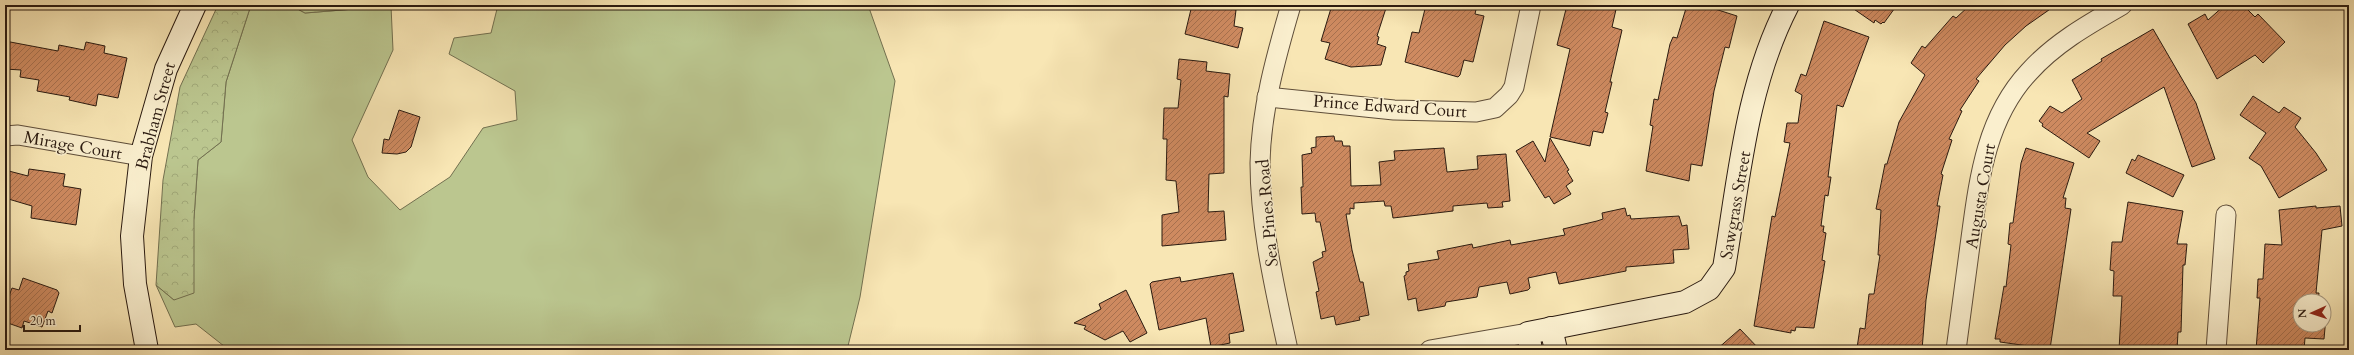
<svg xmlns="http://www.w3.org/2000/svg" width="2354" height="355" viewBox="0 0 2354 355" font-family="Cardo,serif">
<defs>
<pattern id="forest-crowns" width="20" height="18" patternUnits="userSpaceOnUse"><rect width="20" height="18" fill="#bbc68f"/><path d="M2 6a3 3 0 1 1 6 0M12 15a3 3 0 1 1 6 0" fill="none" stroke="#a1aa7a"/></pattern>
<pattern id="building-hatch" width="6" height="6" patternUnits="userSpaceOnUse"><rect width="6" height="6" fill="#ce8a60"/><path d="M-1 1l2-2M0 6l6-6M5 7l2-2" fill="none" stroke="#a7704e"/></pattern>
</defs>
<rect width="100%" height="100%" fill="#f8e6b4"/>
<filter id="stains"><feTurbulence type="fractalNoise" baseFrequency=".005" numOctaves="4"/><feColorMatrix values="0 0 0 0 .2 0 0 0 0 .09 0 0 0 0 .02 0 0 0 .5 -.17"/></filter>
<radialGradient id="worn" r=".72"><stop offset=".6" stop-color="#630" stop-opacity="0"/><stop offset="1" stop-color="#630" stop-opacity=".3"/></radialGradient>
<path fill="#bbc68f" stroke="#727050" d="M 251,5 L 290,5 L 305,13 L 391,6 L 393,50 L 352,140 L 368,177 L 400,210 L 450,177 L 483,128 L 517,120 L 515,91 L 449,54 L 454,38 L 491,33 L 498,5 L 868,5 L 895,81 L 860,297 L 847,350 L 229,350 L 196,324 L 175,327 L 156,285 L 174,300 L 194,218 L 198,160 L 221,142 L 226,82 Z"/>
<g fill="url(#forest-crowns)" stroke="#727050">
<path d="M 218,5 L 251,5 L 226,82 L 221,142 L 198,160 L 194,218 L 194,293 L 174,300 L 156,285 L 163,180 L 180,87 Z"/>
<path d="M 290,5 L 391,5 L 391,6 L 305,13 Z"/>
</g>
<g fill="url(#building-hatch)" stroke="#2a1a10">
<path d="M 1192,5 L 1219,5 L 1236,10 L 1234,26 L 1243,28 L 1238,48 L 1185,34 Z"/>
<path d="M 1332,5 L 1387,5 L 1377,36 L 1379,37 L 1377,44 L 1386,47 L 1381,65 L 1351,67 L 1325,59 L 1330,43 L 1321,41 Z"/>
<path d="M 1426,5 L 1477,5 L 1475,14 L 1484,16 L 1473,62 L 1464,60 L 1460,75 L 1458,77 L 1405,62 L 1412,32 L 1419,33 Z"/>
<path d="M 1567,5 L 1617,5 L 1612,27 L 1622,30 L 1610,82 L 1612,82 L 1605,112 L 1608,113 L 1603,133 L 1593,131 L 1590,146 L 1550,137 L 1570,49 L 1557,45 Z"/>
<path d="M 1687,5 L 1716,5 L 1715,9 L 1737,16 L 1729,48 L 1725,47 L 1714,91 L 1702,166 L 1691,164 L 1689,181 L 1646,171 L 1653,126 L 1650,125 L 1654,99 L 1658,100 L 1670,44 L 1673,37 L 1677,38 Z"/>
<path d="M 1848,5 L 1897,5 L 1884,23 L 1883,22 L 1881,24 L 1875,20 L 1874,23 Z"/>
<path d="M 1970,5 L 2056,5 L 2026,26 L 2005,45 L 1976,79 L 1979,81 L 1960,110 L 1962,111 L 1949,139 L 1952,140 L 1941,174 L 1943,175 L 1937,206 L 1940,206 L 1926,300 L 1922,350 L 1857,348 L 1860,328 L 1865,329 L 1869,294 L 1874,294 L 1880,255 L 1878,255 L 1881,210 L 1876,209 L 1885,164 L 1887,164 L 1899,122 L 1925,75 L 1911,63 L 1922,46 L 1925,48 L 1953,16 L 1956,18 Z"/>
<path d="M 2225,5 L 2243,5 L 2255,17 L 2258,14 L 2285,42 L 2263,63 L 2255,55 L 2217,79 L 2188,24 L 2205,14 L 2208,20 Z"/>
<path d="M 1824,21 L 1869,37 L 1843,107 L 1837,105 L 1828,177 L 1831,177 L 1828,196 L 1825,195 L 1821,226 L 1824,226 L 1823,232 L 1826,233 L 1822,260 L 1825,261 L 1814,328 L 1796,327 L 1795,331 L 1791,330 L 1791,333 L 1754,326 L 1772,216 L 1775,217 L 1790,143 L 1784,142 L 1787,123 L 1798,123 L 1802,95 L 1795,91 L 1801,74 L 1806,76 Z"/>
<path d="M 2153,29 L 2196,103 L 2215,159 L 2192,167 L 2164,87 L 2087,133 L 2100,141 L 2089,158 L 2042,126 L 2043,124 L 2039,121 L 2050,106 L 2062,113 L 2082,99 L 2072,80 L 2102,61 L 2101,59 Z"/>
<path d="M 5,41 L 58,51 L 59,45 L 84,50 L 86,42 L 105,46 L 104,53 L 127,58 L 118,98 L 98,94 L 96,106 L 69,100 L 70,97 L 37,91 L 39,80 L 20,77 L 21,70 L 5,69 Z"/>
<path d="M 1179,59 L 1207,62 L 1206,71 L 1230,74 L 1228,97 L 1224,96 L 1224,173 L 1209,174 L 1208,212 L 1224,211 L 1226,240 L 1162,246 L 1162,215 L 1179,212 L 1176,181 L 1166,180 L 1167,139 L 1163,139 L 1164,108 L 1178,108 L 1181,80 L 1177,79 Z"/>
<path d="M 2253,96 L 2279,113 L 2284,107 L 2301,118 L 2295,127 L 2316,153 L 2327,170 L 2279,198 L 2261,166 L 2249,158 L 2266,133 L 2240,115 Z"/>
<path d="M 399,110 L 420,117 L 411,147 L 406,152 L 397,154 L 382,153 L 384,139 L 389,140 Z"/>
<path d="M 1334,136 L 1335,141 L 1342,141 L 1343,146 L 1350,146 L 1351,186 L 1381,185 L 1379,162 L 1395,160 L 1394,151 L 1444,148 L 1447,172 L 1478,169 L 1477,156 L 1506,154 L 1510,201 L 1502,202 L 1503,207 L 1488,208 L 1487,203 L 1453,206 L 1453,211 L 1393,218 L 1391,206 L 1385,206 L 1384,201 L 1354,203 L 1354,209 L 1350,208 L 1350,214 L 1346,214 L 1352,250 L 1360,282 L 1363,282 L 1369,315 L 1359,317 L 1360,320 L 1336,325 L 1334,316 L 1321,319 L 1316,292 L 1319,291 L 1313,262 L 1323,257 L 1322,252 L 1326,251 L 1320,222 L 1316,222 L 1315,213 L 1302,214 L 1301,187 L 1303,187 L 1302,155 L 1312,153 L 1311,148 L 1316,147 L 1316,137 Z"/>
<path d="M 1550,138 L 1569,170 L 1567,171 L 1573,181 L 1566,186 L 1571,194 L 1554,204 L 1549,196 L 1545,198 L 1516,151 L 1533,141 L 1545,162 Z"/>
<path d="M 2026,148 L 2074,163 L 2063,198 L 2066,198 L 2065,208 L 2071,209 L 2050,349 L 2000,342 L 2000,339 L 1995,339 L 2004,286 L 2006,287 L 2011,245 L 2008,244 L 2010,223 L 2013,223 L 2021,163 Z"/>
<path d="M 2138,155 L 2184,175 L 2173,197 L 2126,173 L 2132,159 L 2135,161 Z"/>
<path d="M 29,169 L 65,174 L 63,186 L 81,189 L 76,225 L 31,218 L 32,206 L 5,198 L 5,170 L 28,176 Z"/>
<path d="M 2128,202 L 2183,211 L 2177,244 L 2187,244 L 2185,265 L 2183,265 L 2181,332 L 2178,332 L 2177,350 L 2119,350 L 2122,296 L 2113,296 L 2114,271 L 2110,270 L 2112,242 L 2122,242 Z"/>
<path d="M 2316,206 L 2316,208 L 2340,206 L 2342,226 L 2322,230 L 2316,293 L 2319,293 L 2318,301 L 2300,301 L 2300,325 L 2324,325 L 2326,317 L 2324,339 L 2305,338 L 2304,350 L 2256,350 L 2260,298 L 2257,298 L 2258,279 L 2263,279 L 2265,244 L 2282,245 L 2279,210 Z"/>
<path d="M 1625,208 L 1627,216 L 1630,215 L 1631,219 L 1679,216 L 1682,226 L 1687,225 L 1689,249 L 1673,250 L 1674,263 L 1626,267 L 1626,271 L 1559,284 L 1556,272 L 1528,278 L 1530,288 L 1528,290 L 1510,294 L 1507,282 L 1479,287 L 1477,297 L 1446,302 L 1445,306 L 1418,311 L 1416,298 L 1408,300 L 1404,276 L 1406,275 L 1406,272 L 1409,271 L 1408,264 L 1439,259 L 1437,251 L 1472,244 L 1473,248 L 1510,240 L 1511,245 L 1565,235 L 1563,229 L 1597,221 L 1603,219 L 1602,213 Z"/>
<path d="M 1233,273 L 1244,331 L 1229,334 L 1230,343 L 1211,347 L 1206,318 L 1159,330 L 1150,284 L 1152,282 L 1180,277 L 1181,282 Z"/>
<path d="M 23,278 L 57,290 L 59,293 L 52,313 L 48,311 L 42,327 L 24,321 L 22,328 L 5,322 L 5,307 L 12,288 L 19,290 Z"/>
<path d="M 1126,290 L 1147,333 L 1130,342 L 1123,331 L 1105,340 L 1084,329 L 1086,326 L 1074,323 L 1101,309 L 1099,304 Z"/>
<path d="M 1740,329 L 1760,350 L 1716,350 Z"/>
</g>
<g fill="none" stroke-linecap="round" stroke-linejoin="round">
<g stroke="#5e4d39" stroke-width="21">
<g id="street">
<path d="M 1267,97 L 1394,110 L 1476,112 L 1495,108 L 1509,95 L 1514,87 L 1531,5"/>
<path d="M 5,136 L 18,135 L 141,156"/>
<path d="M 1288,350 C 1275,289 1260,226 1260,163 C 1261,110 1276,56 1291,5"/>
<path d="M 1430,350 L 1528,333"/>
<path d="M 1956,350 C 1961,313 1966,276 1971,238 C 1979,179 1986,118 2029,72 C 2055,43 2089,24 2122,5"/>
<path d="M 2216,350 L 2226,215"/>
</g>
</g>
<g stroke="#2a1a10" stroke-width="24">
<g id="secondary">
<path d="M 1551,328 L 1556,350"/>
<path d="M 147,350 L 135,284 L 132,236 L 141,156 L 166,69 L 195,5"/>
<path d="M 1531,350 L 1528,333 L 1685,302 L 1709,289 L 1724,268 C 1739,179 1746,86 1788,5"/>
</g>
</g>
<use href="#street" stroke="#faefce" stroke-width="19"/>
<use href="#secondary" stroke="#faefce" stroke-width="22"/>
</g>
<g text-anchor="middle" stroke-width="3" stroke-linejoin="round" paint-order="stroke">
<g font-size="17" fill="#2a1a10" stroke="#faefce">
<text transform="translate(1390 106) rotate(4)" y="6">Prince Edward Court</text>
<text transform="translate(155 116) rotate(-75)" y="6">Brabham Street</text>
<text transform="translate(73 145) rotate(10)" y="6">Mirage Court</text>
<text transform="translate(1980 196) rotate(-80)" y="6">Augusta Court</text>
<text transform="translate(1735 205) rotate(-80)" y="6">Sawgrass Street</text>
<text transform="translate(1267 213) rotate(-95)" y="6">Sea Pines Road</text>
</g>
</g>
<rect width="2354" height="355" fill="none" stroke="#f8e6b4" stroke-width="20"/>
<rect x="6" y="6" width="2342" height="343" fill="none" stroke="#2a1a10" stroke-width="2"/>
<rect x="10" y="10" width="2334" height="335" fill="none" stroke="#2a1a10"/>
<g transform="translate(2312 313) rotate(267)"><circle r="19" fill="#faefce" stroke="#a79a82"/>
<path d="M0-3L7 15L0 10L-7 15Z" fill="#8f2418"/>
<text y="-6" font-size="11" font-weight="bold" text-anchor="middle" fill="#2a1a10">N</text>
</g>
<path d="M24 325v6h56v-6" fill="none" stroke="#2a1a10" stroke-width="2"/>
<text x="30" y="325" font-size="12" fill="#2a1a10" stroke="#faefce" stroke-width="3" paint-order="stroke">20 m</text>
<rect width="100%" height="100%" filter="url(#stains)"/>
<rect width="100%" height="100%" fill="url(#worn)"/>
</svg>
